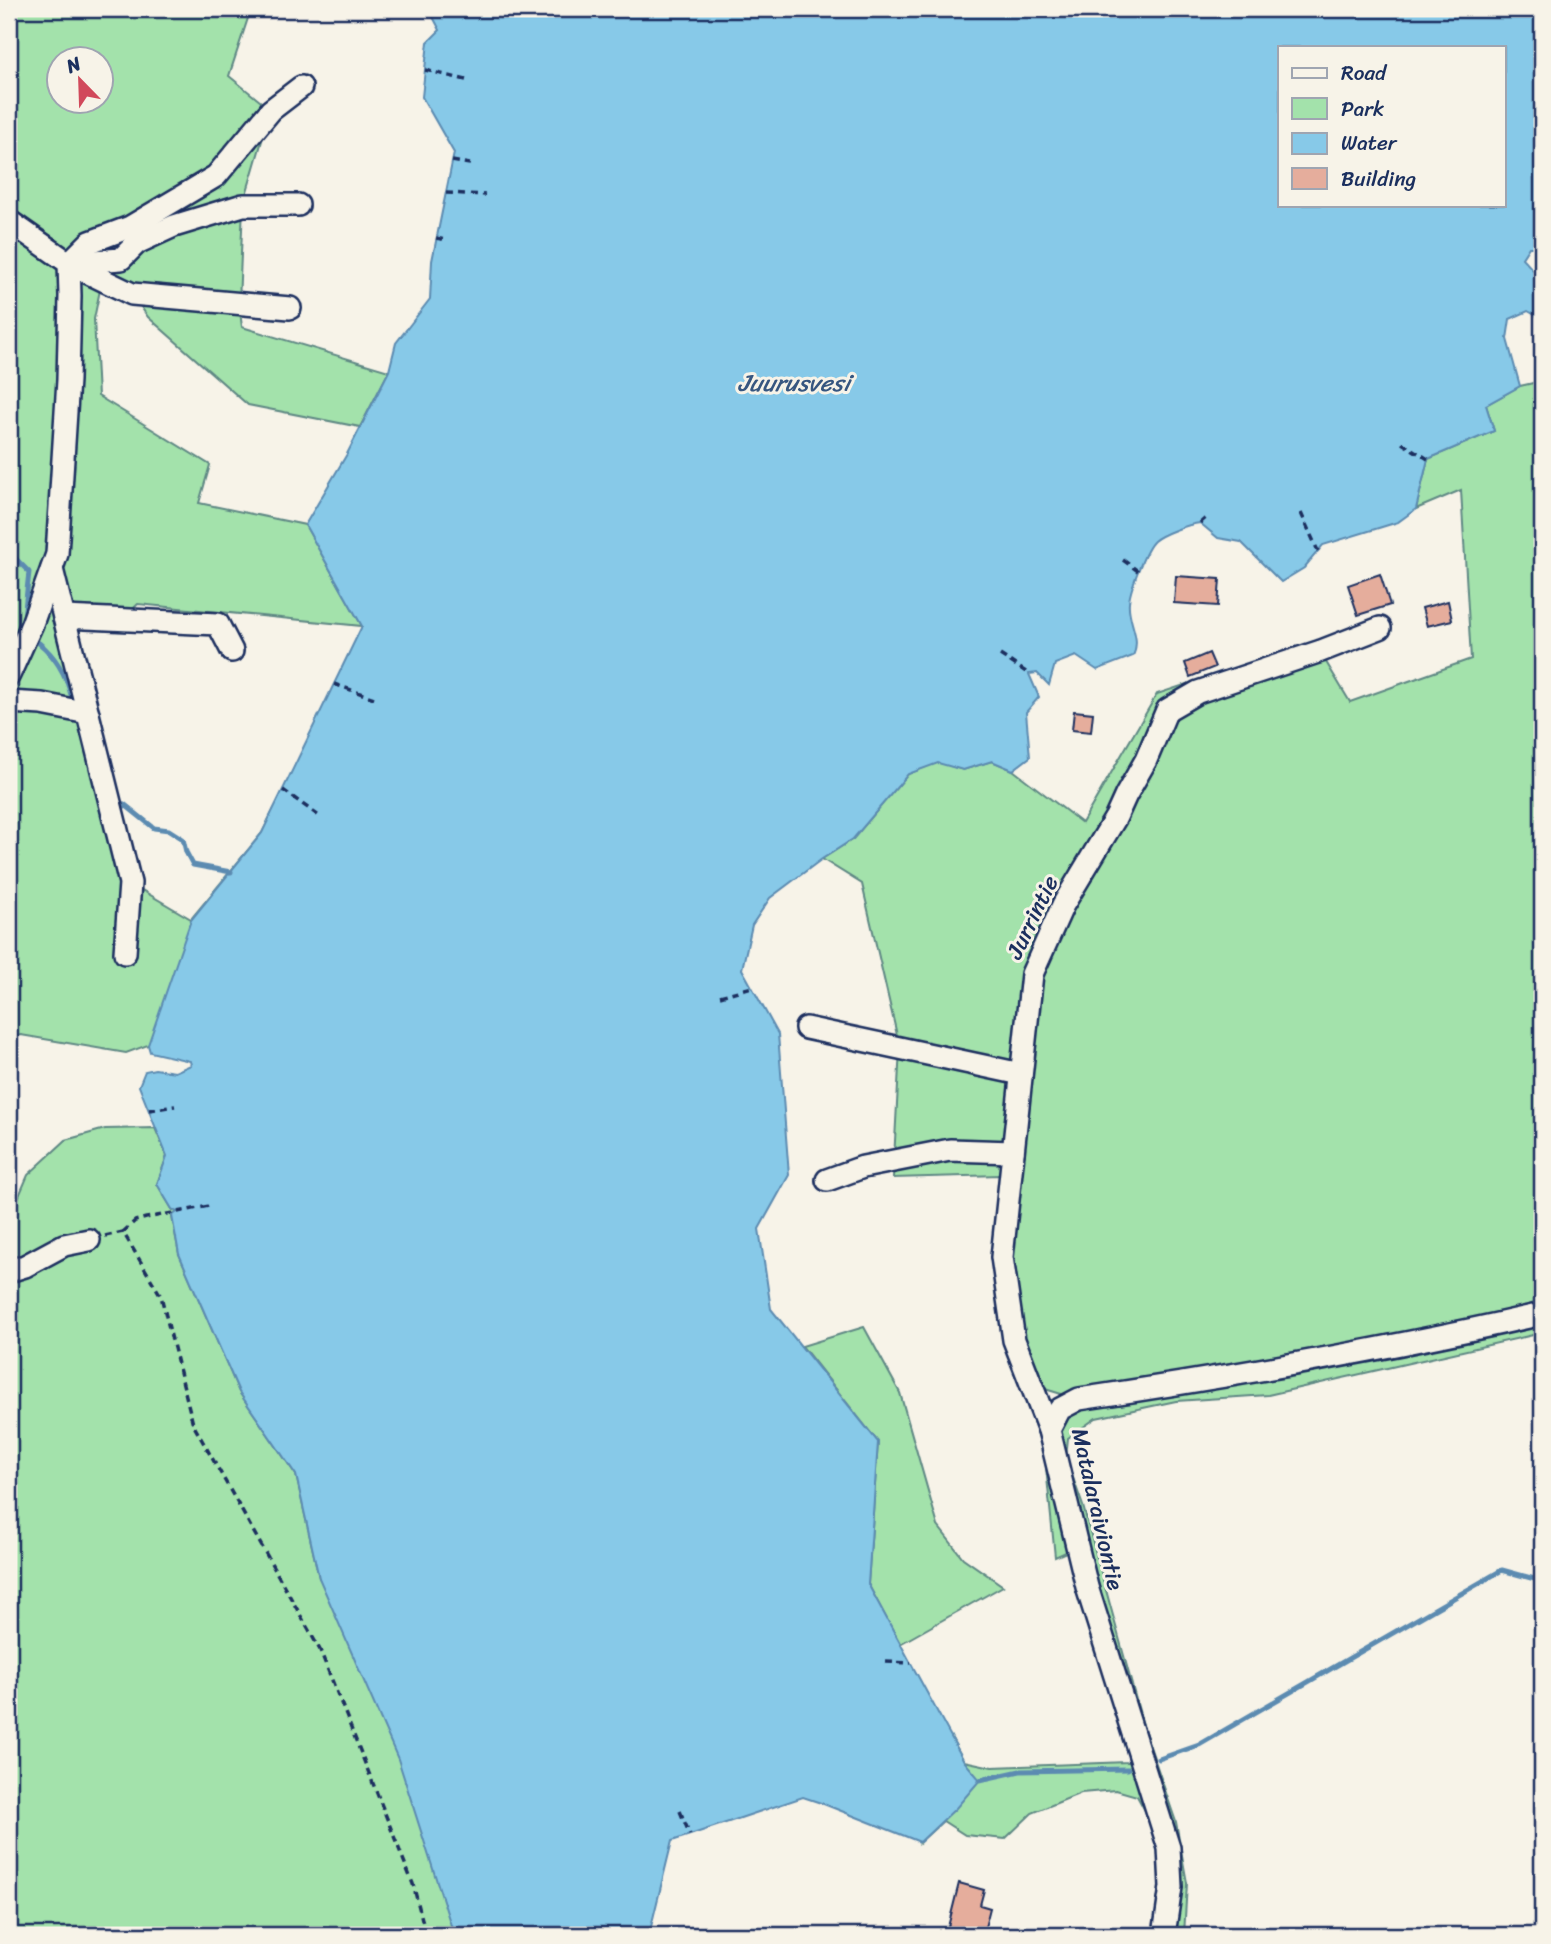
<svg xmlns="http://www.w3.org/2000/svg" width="1551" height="1944" viewBox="0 0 1551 1944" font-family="Sriracha,sans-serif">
<rect width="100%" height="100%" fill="#f7f3e8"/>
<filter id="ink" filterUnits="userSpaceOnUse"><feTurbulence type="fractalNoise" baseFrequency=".0143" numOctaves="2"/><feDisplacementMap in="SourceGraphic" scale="14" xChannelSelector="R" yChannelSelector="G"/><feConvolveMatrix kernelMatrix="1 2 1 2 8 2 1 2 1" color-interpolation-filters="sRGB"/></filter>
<g filter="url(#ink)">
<g fill="#a3e2ab" stroke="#5f8884" stroke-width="2" fill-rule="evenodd">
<path d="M 9,9 L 251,9 L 229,76 L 271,110 L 243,205 L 239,303 L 242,327 L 389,371 L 360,427 L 248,405 L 148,317 L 132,294 L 102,280 L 94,319 L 98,396 L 210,465 L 199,503 L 305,525 L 362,626 L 138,604 L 121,620 L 65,617 L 130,883 L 191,919 L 262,833 L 274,809 L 303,827 L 148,1045 L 126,1053 L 21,1035 L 9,1038 ZM 60,60 L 102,60 L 102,102 L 60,102 Z"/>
<path d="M 1542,381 L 1542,756 L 1539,760 L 1542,770 L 1542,1210 L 1537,1212 L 1542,1333 L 1268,1395 L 1176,1401 L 1096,1418 L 1068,1438 L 1066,1458 L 1083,1506 L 1144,1729 L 1176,1822 L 1187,1883 L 1184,1935 L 1162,1935 L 1160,1860 L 1154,1827 L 1137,1796 L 1116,1790 L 1081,1793 L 1032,1813 L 1005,1839 L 965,1835 L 943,1821 L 920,1842 L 951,1737 L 964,1761 L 992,1767 L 1128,1762 L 1141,1755 L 1077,1547 L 1055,1557 L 1044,1447 L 1078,1399 L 1045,1389 L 1029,1379 L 1001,1175 L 893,1178 L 900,1048 L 862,884 L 822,859 L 853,839 L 908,774 L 938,762 L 963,770 L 992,761 L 1013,770 L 1082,823 L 1157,694 L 1314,642 L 1350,702 L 1471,659 L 1461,490 L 1416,509 L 1428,459 L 1494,431 L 1486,405 L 1520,386 Z"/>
<path d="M 155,1128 L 167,1156 L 157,1184 L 172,1209 L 178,1212 L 172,1217 L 179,1254 L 239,1392 L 296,1475 L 319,1578 L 649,1935 L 9,1935 L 9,1219 L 28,1175 L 66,1140 L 105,1129 Z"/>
<path d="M 864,1327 L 900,1393 L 938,1526 L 963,1558 L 1003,1586 L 900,1644 L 868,1584 L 878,1442 L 802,1346 Z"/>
</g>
<path fill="#87c9e8" stroke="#5c8bb1" stroke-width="2" fill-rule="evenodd" d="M 432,9 L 1542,9 L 1542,247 L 1529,247 L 1522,258 L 1535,272 L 1542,276 L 1542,319 L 1528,311 L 1510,319 L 1507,339 L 1520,386 L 1486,405 L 1494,431 L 1428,459 L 1416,509 L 1398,522 L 1323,545 L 1304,568 L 1281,582 L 1241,542 L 1218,538 L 1200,523 C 1189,524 1162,534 1154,541 C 1145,549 1130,590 1129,602 C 1127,621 1142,637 1133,656 L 1097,670 L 1076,656 L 1055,664 L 1049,685 L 1037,673 L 1029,674 L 1039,697 L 1026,712 L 1030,757 L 1013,770 L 992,761 L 963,770 L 938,763 L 908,774 L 853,839 L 822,859 L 770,898 L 752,925 L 742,969 L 778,1034 L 789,1175 L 759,1229 L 771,1309 L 878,1442 L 868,1584 L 964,1761 L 980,1780 L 956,1808 L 920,1842 L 821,1803 L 803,1797 L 672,1841 L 649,1935 L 454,1935 L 398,1759 L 319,1578 L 296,1475 L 239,1392 L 179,1254 L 172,1216 L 177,1212 L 172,1209 L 157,1184 L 167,1156 L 139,1086 L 145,1071 L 155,1069 L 175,1072 L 191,1065 L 190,1061 L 150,1052 L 148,1045 L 191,920 L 262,833 L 362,626 L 305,525 L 347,454 L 389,371 L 396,343 L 430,299 L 432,261 L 454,153 L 422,97 L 428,42 L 440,30 L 431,13 ZM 1280,47 L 1504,47 L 1504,205 L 1280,205 Z"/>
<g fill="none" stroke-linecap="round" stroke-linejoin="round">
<g stroke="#5c8bb1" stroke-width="5">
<path d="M 9,554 L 12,555 L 29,572 L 24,618"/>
<path d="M 39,643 C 55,656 66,675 71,695"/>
<path d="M 124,804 L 154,828 L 169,830 L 183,839 L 186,852 L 193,865 L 231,872"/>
<path d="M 1159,1759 L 1199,1745 L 1502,1570 L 1542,1581"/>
<path d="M 980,1780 L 1020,1771 L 1128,1769"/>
</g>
</g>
<g fill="#e5ad9c" stroke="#1b2f5e" stroke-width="2">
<path d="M 1380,574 L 1390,605 L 1358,615 L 1348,585 Z"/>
<path d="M 1176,576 L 1220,579 L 1218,606 L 1174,603 Z"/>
<path d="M 1448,601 L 1452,620 L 1427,626 L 1422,608 Z"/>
<path d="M 1209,653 L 1215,667 L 1190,677 L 1185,663 Z"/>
<path d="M 1074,711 L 1093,713 L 1091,732 L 1072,730 Z"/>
<path d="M 959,1883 L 984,1890 L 980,1905 L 990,1908 L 983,1935 L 946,1935 Z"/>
</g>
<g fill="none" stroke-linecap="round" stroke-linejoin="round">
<g stroke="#1b2f5e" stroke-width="26">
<g id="minor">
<path d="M 9,221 L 69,263 L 70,296 L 68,380 L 57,554 L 32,624 L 9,675"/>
<path d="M 69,263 L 90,242 L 130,227 L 216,176 L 271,110 L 301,87"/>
<path d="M 69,263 L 121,259 L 137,243 L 174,226 L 243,205 L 298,205"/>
<path d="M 70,264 L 132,294 L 290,308"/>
<path d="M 52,569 L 130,883 L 125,953"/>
<path d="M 64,617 L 218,624 L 232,651"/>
<path d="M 9,702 L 42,704 L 88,713"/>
<path d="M 806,1028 L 1021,1074"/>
<path d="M 827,1180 L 863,1167 L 950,1150 L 1013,1152"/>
<path d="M 9,1271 L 25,1266 L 64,1245 L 89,1240"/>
<path d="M 1049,1430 L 1014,1340 L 1002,1257 L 1032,974 L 1063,905 L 1116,817 L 1126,795 L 1146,760 L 1167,710 L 1198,692 L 1321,651 L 1380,628"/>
<path d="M 1164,1935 L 1171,1887 L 1169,1848 L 1087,1587 L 1049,1430 L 1060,1409 L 1079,1399 C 1234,1376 1389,1349 1542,1314"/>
</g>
</g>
<g stroke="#1b2f5e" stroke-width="3.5" stroke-dasharray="7 5" stroke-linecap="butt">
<path d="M 425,70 L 466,80"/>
<path d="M 452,161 L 470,164"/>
<path d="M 446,193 L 485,195"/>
<path d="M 436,238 L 446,240"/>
<path d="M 1402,443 L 1428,459"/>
<path d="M 1301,513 L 1318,551"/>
<path d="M 1200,523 L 1207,517"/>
<path d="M 1123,560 L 1138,571"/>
<path d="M 1000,655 L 1029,674"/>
<path d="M 334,684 L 374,698"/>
<path d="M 283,790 L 319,816"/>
<path d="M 720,996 L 752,987"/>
<path d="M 149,1110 L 175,1106"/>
<path d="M 123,1232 L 135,1221 L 146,1218 L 209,1206"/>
<path d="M 105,1236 L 123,1232 L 161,1296 L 193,1424 L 320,1650 L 413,1884 L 426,1935"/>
<path d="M 886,1662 L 911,1663"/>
<path d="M 680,1811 L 690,1835"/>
</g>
<use href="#minor" stroke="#f7f3e8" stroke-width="21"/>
</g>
</g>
<g text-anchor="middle" stroke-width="6" stroke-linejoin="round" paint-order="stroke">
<g font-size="23" fill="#1b2f5e" stroke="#f7f3e8">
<text transform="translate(1032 917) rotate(-64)" y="8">Jurrintie</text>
<text transform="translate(1098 1509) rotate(77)" y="8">Matalaraiviontie</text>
</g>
<g font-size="24" font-style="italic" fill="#365680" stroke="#f7f3e8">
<text x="794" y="391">Juurusvesi</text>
</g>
</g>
<rect width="1551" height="1944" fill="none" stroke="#f7f3e8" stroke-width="35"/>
<rect x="18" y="18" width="1516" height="1909" fill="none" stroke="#1b2f5e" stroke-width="2.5" filter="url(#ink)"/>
<rect x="1278" y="46" width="228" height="161" fill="#f7f3e8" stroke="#9fa5b1" stroke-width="2"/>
<rect x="1292" y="68" width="35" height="10" fill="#f7f3e8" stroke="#9fa5b1" stroke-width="2"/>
<text x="1341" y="80" font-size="21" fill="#1b2f5e">Road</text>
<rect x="1292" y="98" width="35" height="21" fill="#a3e2ab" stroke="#9fa5b1" stroke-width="2"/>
<text x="1341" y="116" font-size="21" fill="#1b2f5e">Park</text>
<rect x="1292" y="133" width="35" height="21" fill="#87c9e8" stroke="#9fa5b1" stroke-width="2"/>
<text x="1341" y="150" font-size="21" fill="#1b2f5e">Water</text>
<rect x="1292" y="168" width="35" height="21" fill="#e5ad9c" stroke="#9fa5b1" stroke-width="2"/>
<text x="1341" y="186" font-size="21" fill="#1b2f5e">Building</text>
<g transform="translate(80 80) rotate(337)"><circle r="33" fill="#f7f3e8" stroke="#9fa5b1" stroke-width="2"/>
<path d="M0-5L12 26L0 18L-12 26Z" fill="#d1495b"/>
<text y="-10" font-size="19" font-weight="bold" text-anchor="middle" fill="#1b2f5e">N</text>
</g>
</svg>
